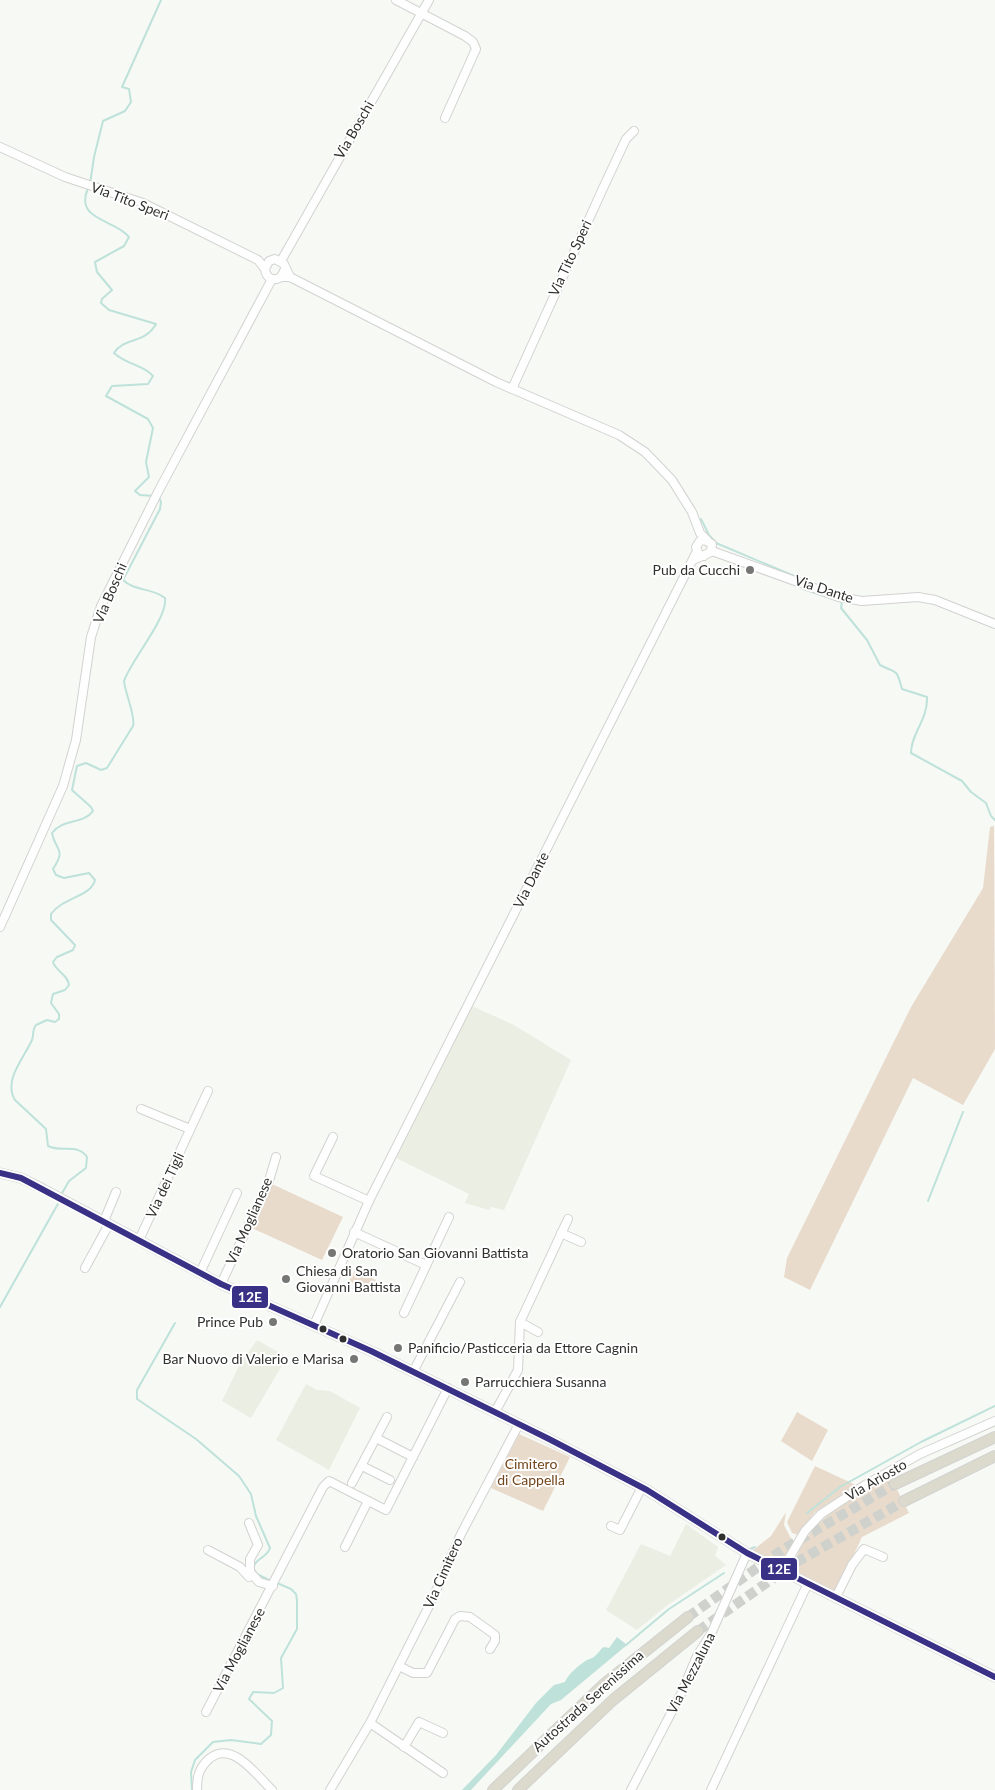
<svg xmlns="http://www.w3.org/2000/svg" width="995" height="1790" viewBox="0 0 995 1790" font-family="Lato,sans-serif">
<rect width="100%" height="100%" fill="#f7f9f5"/>
<g fill="#eaeee3">
<path d="M 472,1006 L 514,1025 L 571,1060 L 504,1210 L 491,1207 L 489,1210 L 465,1203 L 469,1194 L 396,1158 Z"/>
<path d="M 257,1340 L 287,1357 L 251,1418 L 222,1401 L 241,1362 Z"/>
<path d="M 306,1384 L 317,1390 L 330,1391 L 360,1408 L 329,1470 L 276,1440 Z"/>
<path d="M 686,1524 L 718,1547 L 715,1556 L 726,1565 L 665,1607 L 637,1630 L 606,1610 L 641,1544 L 670,1556 Z"/>
</g>
<g fill="#e9dbcc">
<path d="M 994,826 L 995,1049 L 963,1105 L 913,1078 L 810,1290 L 784,1277 L 787,1258 L 911,1007 L 983,888 L 990,827 Z"/>
<path d="M 272,1184 L 343,1217 L 322,1260 L 252,1228 Z"/>
<path d="M 355,1270 L 376,1280 L 371,1291 L 349,1281 Z"/>
<path d="M 797,1412 L 828,1430 L 812,1461 L 781,1441 Z"/>
<path d="M 519,1434 L 570,1457 L 543,1511 L 491,1488 Z"/>
<path d="M 815,1466 L 856,1485 L 815,1512 L 798,1535 L 792,1533 L 787,1522 Z"/>
<path d="M 890,1476 L 909,1513 L 862,1537 L 836,1593 C 826,1587 806,1582 799,1573 C 793,1566 796,1558 799,1551 C 818,1513 855,1496 890,1476 Z"/>
<path d="M 786,1512 L 784,1525 L 794,1544 L 783,1560 L 772,1561 L 752,1551 L 771,1536 Z"/>
</g>
<path fill="#bee2da" d="M 617,1637 L 627,1645 L 561,1700 L 551,1704 L 471,1790 L 462,1790 L 496,1755 L 536,1703 L 554,1685 L 565,1682 C 568,1674 577,1667 584,1662 C 587,1659 592,1659 595,1656 C 599,1653 600,1649 604,1647 L 609,1648 Z"/>
<g fill="none" stroke-linecap="round" stroke-linejoin="round">
<g stroke="#bee2da" stroke-width="2">
<path d="M 90,184 L 94,157 L 103,121 L 125,111 L 131,102 L 129,89 L 122,87 L 161,0"/>
<path d="M 88,188 C 74,221 115,219 129,237 L 124,246 L 95,262 L 97,272 L 112,290 L 102,299 L 101,303 L 109,310 L 156,324 C 144,345 125,336 114,353 C 127,365 144,365 153,376 L 148,384 L 112,386 L 106,396 L 148,419 L 153,428 L 146,462 L 149,477 L 135,491 L 140,495 L 154,496"/>
<path d="M 701,519 L 709,535 L 716,543 L 806,581"/>
<path d="M 803,589 L 842,602 L 841,608 L 867,640 L 880,665 C 897,674 896,667 902,689 L 927,697 C 928,720 911,733 911,753 L 962,781 L 971,792 L 986,803 L 991,816 L 995,820"/>
<path d="M 61,1195 L 69,1181 L 86,1168 L 87,1157 C 78,1143 61,1153 48,1146 L 46,1129 L 15,1100 C 3,1080 24,1058 32,1040 C 34,1035 32,1030 36,1025 L 47,1020 L 55,1022 L 59,1019 L 59,1014 L 51,1003 L 53,994 L 65,990 L 69,985 C 68,974 56,972 53,962 L 57,957 L 73,950 L 75,945 L 51,920 L 51,914 C 63,897 91,897 95,880 L 89,873 L 64,878 L 56,875 L 53,869 C 67,848 55,851 52,833 C 63,818 83,825 93,811 L 91,807 L 72,790 L 77,766 L 86,763 L 101,770 L 107,768 L 133,726 C 136,717 125,693 124,681 C 131,660 168,618 165,598 C 153,588 134,591 123,580 L 160,509 L 161,502 L 159,497"/>
<path d="M 928,1201 L 963,1112"/>
<path d="M 0,1307 L 59,1202"/>
<path d="M 175,1323 L 137,1390 L 137,1399 L 196,1439 L 239,1476 L 251,1494 L 256,1516 L 270,1548 C 267,1558 255,1558 253,1568 L 257,1574 L 271,1581"/>
<path d="M 807,1513 L 840,1487 L 921,1442 L 995,1406"/>
<path d="M 750,1549 L 755,1547"/>
<path d="M 626,1645 L 669,1609 L 724,1573"/>
<path d="M 192,1790 L 191,1772 L 195,1760 L 213,1742 L 231,1740 L 261,1744 L 271,1735 L 272,1721 L 249,1699 L 253,1692 L 274,1693 L 283,1688 L 281,1658 L 297,1629 L 297,1600 L 296,1594 L 291,1589 L 277,1583"/>
</g>
<g stroke="#cfd1cd" stroke-width="10" stroke-dasharray="10 5" stroke-linecap="butt">
<path d="M 688,1617 L 782,1550 L 895,1484"/>
<path d="M 698,1631 L 795,1563 L 904,1501"/>
</g>
<g stroke="#d2d3d0" stroke-width="10">
<g id="minor">
<path d="M 396,0 L 465,36 L 473,42 L 476,49 L 445,118"/>
<path d="M 0,147 L 65,177 L 143,203 L 258,260 L 265,269"/>
<path d="M 281,261 L 429,0"/>
<path d="M 285,269 L 281,277 C 273,282 266,278 265,269 L 269,261 L 275,259 L 284,264 L 290,277"/>
<path d="M 281,277 L 290,277 L 496,382 L 619,435 L 645,452 L 672,480 L 692,512 L 700,533 L 708,541"/>
<path d="M 512,389 L 604,186 L 626,139 L 634,131"/>
<path d="M 712,551 L 839,597 L 862,601 L 918,597 L 935,600 L 995,624"/>
<path d="M 693,560 L 711,552 L 712,544 L 704,540 L 700,541 L 696,547 L 699,555 L 704,556"/>
<path d="M 0,927 L 63,786 L 76,740 L 91,637 L 101,606 L 158,492 L 272,279"/>
<path d="M 141,1109 L 190,1129"/>
<path d="M 333,1137 L 314,1176 L 369,1201"/>
<path d="M 104,1221 L 116,1192"/>
<path d="M 354,1232 L 426,1265"/>
<path d="M 561,1233 L 581,1242"/>
<path d="M 139,1240 L 208,1091"/>
<path d="M 85,1268 L 109,1224"/>
<path d="M 200,1273 L 237,1193"/>
<path d="M 221,1284 L 268,1184 L 276,1157"/>
<path d="M 404,1313 L 449,1217"/>
<path d="M 520,1322 L 538,1332"/>
<path d="M 314,1325 L 369,1201 L 697,551"/>
<path d="M 413,1372 L 460,1282"/>
<path d="M 495,1412 L 518,1370 L 520,1322 L 568,1219"/>
<path d="M 376,1438 L 413,1457"/>
<path d="M 362,1466 L 390,1480"/>
<path d="M 352,1483 L 387,1417"/>
<path d="M 249,1523 L 258,1545 L 250,1559 L 250,1572 L 259,1582 L 273,1586"/>
<path d="M 611,1526 L 620,1530 L 642,1487"/>
<path d="M 345,1547 L 368,1501"/>
<path d="M 208,1550 L 240,1567 L 249,1577"/>
<path d="M 782,1570 L 805,1531 L 821,1514 L 865,1485 L 920,1454 L 995,1421"/>
<path d="M 836,1597 L 852,1565 L 864,1549 L 883,1557"/>
<path d="M 399,1666 L 413,1673 L 427,1673 L 455,1619 L 460,1616 L 470,1617 L 495,1635 L 495,1641 L 490,1649"/>
<path d="M 206,1712 L 323,1487 L 329,1481 L 386,1510 L 448,1388"/>
<path d="M 370,1723 L 443,1773"/>
<path d="M 404,1747 L 419,1722 L 443,1733"/>
<path d="M 197,1790 C 197,1776 199,1768 209,1759 C 232,1739 257,1776 272,1790"/>
<path d="M 330,1790 L 370,1723 L 432,1600 L 461,1534 L 519,1424"/>
<path d="M 631,1790 L 681,1694 L 697,1656 L 711,1634 L 747,1553"/>
<path d="M 711,1790 L 808,1583"/>
</g>
</g>
<g stroke="#d2d3d1" stroke-width="11">
<path id="major" d="M 0,1173 L 21,1178 L 43,1189 L 221,1284 L 371,1351 L 549,1439 L 647,1490 L 747,1553 L 995,1677"/>
</g>
<g stroke="#d2d3d1" stroke-width="12">
<g id="highway">
<path d="M 895,1484 L 995,1437"/>
<path d="M 904,1501 L 995,1456"/>
<path d="M 493,1790 L 603,1685 L 688,1617"/>
<path d="M 518,1790 L 613,1700 L 698,1631"/>
</g>
</g>
<use href="#minor" stroke="#fefefe" stroke-width="8"/>
<use href="#major" stroke="#e9e7e1" stroke-width="9"/>
<use href="#highway" stroke="#dcd9cd" stroke-width="10"/>
<g stroke="#fff" stroke-width="10">
<path id="bus-1" d="M 0,1173 L 21,1178 L 221,1284 L 371,1351 L 549,1439 L 647,1490 L 747,1553 L 995,1677"/>
</g>
<use href="#bus-1" stroke="#393185" stroke-width="6"/>
</g>
<g fill="#767774" stroke="#fff" stroke-width="2">
<circle cx="750" cy="570" r="5"/>
<circle cx="332" cy="1253" r="5"/>
<circle cx="286" cy="1279" r="5"/>
<circle cx="273" cy="1322" r="5"/>
<circle cx="398" cy="1348" r="5"/>
<circle cx="354" cy="1359" r="5"/>
<circle cx="465" cy="1382" r="5"/>
</g>
<g fill="#30312e" stroke="#fff" stroke-width="2">
<circle cx="323" cy="1329" r="4.5"/>
<circle cx="343" cy="1339" r="4.5"/>
<circle cx="722" cy="1537" r="4.5"/>
</g>
<g text-anchor="middle" stroke-width="4" stroke-linejoin="round" paint-order="stroke">
<g font-size="14" fill="#30312e" stroke="#fff">
<text transform="translate(354 130) rotate(-60)" y="5">Via Boschi</text>
<text transform="translate(130 201) rotate(21)" y="5">Via Tito Speri</text>
<text transform="translate(570 258) rotate(-65)" y="5">Via Tito Speri</text>
<text transform="translate(824 589) rotate(18)" y="5">Via Dante</text>
<text transform="translate(110 593) rotate(-67)" y="5">Via Boschi</text>
<text transform="translate(531 880) rotate(-63)" y="5">Via Dante</text>
<text transform="translate(165 1185) rotate(-65)" y="5">Via dei Tigli</text>
<text transform="translate(249 1221) rotate(-66)" y="5">Via Moglianese</text>
<text transform="translate(876 1480) rotate(-30)" y="5">Via Ariosto</text>
<text transform="translate(443 1573) rotate(-66)" y="5">Via Cimitero</text>
<text transform="translate(239 1650) rotate(-62)" y="5">Via Moglianese</text>
<text transform="translate(691 1673) rotate(-63)" y="5">Via Mezzaluna</text>
<text transform="translate(588 1701) rotate(-42)" y="5">Autostrada Serenissima</text>
</g>
<g font-size="14" fill="#30312e" stroke="#fff" text-anchor="start">
<text x="740" y="575" text-anchor="end">Pub da Cucchi</text>
<text x="342" y="1258">Oratorio San Giovanni Battista</text>
<text x="296" y="1276">Chiesa di San<tspan x="296" dy="16">Giovanni Battista</tspan></text>
<text x="263" y="1327" text-anchor="end">Prince Pub</text>
<text x="408" y="1353">Panificio/Pasticceria da Ettore Cagnin</text>
<text x="344" y="1364" text-anchor="end">Bar Nuovo di Valerio e Marisa</text>
<text x="475" y="1387">Parrucchiera Susanna</text>
</g>
<g font-size="14" fill="#724419" stroke="#fff">
<text x="531" y="1469">Cimitero<tspan x="531" dy="16">di Cappella</tspan></text>
</g>
</g>
<g stroke="#fff" stroke-width="2">
<rect x="231" y="1285" width="38" height="24" rx="5" fill="#393185"/>
<rect x="760" y="1557" width="38" height="24" rx="5" fill="#393185"/>
</g>
<g font-size="14" text-anchor="middle" font-weight="bold" fill="#fff">
<text x="250" y="1302">12E</text>
<text x="779" y="1574">12E</text>
</g>
</svg>
